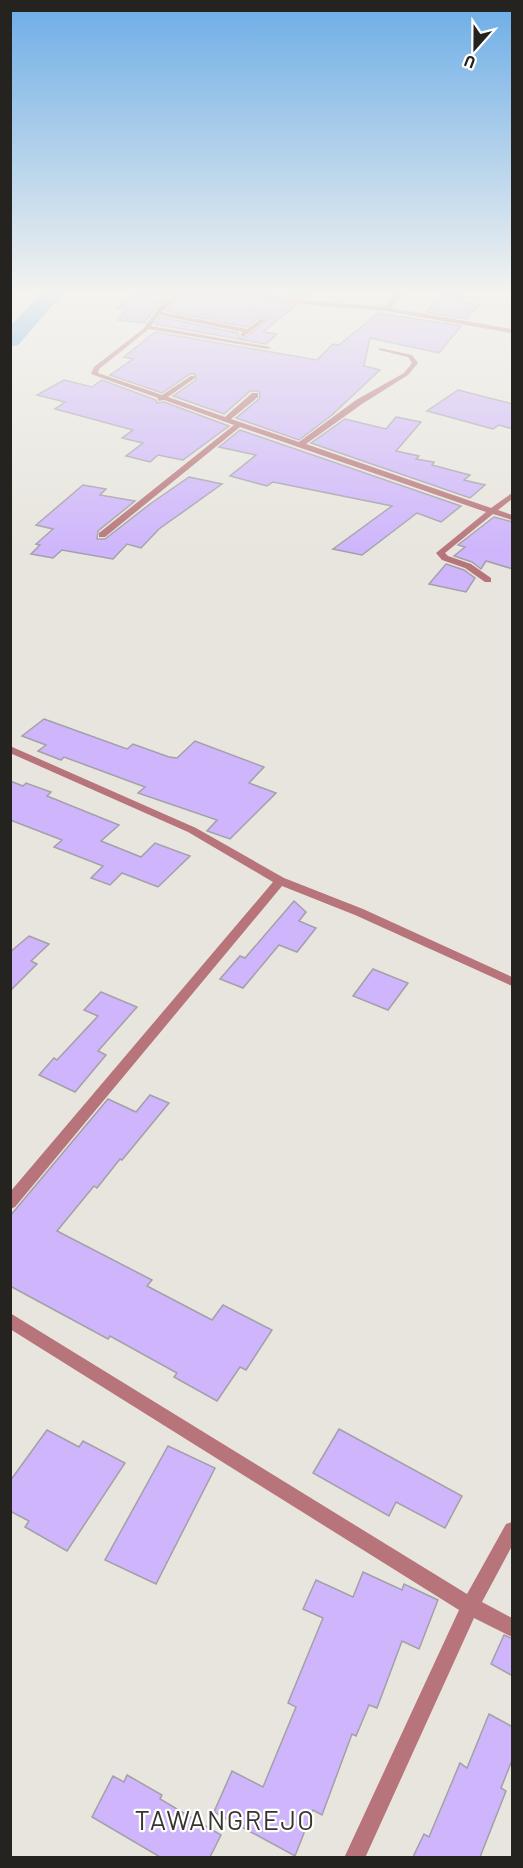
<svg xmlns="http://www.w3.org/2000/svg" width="523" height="1868" viewBox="0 0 523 1868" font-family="Barlow,sans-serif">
<rect width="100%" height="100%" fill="#e7e5dd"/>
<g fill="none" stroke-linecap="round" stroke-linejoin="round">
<path fill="#53a3e6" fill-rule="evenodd" d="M 43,291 L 65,291 L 18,345 L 10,347 L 10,326 Z"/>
</g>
<g fill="#ceb5fc" stroke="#a3a0a8" stroke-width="1.5">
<path d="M 142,291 L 174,291 L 159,304 L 144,323 L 117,320 L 126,310 L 118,308 Z"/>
<path d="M 187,291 L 243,291 L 295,306 L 263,332 L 277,334 L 266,344 L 155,324 L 160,317 L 238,333 L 239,337 L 243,339 L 268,320 L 260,317 L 246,327 L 167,311 Z"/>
<path d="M 268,291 L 314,291 L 305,298 Z"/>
<path d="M 444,293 L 467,297 L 462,302 L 479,305 L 467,319 L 426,312 Z"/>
<path d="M 378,313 L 461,326 L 439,353 L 370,338 L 364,366 L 380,370 L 332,415 L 299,440 L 236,418 L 259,399 L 260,393 L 258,391 L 250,391 L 224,414 L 173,396 L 196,380 L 195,374 L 190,374 L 162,393 L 110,375 L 133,359 L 124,357 L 155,332 L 317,360 L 333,344 L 339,345 Z"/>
<path d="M 64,380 L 92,387 L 102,380 L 156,400 L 157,403 L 164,402 L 229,426 L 183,460 L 158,455 L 150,462 L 126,456 L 143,443 L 122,438 L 133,430 L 55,409 L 65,402 L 37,395 Z"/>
<path d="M 458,390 L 513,404 L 513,429 L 499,425 L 493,429 L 427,411 Z"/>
<path d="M 396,417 L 421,422 L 396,451 L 419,456 L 416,459 L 434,462 L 432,465 L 470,475 L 464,480 L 485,485 L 470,498 L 311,443 L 345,419 L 386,429 Z"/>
<path d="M 240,430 L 461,506 L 441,522 L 417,513 L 362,555 L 333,549 L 392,506 L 273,482 L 267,486 L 230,476 L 256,455 L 219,447 Z"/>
<path d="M 189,477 L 222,484 L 159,529 L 141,548 L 127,544 L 113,559 L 62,550 L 53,558 L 31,554 L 40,545 L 36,544 L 53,529 L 36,525 L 83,485 L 106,489 L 100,495 L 135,501 L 98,531 L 97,539 L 105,539 L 150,504 Z"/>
<path d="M 494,517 L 513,522 L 513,569 L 486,561 L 481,569 L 472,562 L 454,556 L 465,547 L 458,545 Z"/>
<path d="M 446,564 L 464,570 L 475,578 L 466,592 L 429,584 Z"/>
<path d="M 44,719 L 127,749 L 133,744 L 169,757 L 177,758 L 195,741 L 264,767 L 249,783 L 276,793 L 230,839 L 207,831 L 217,820 L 138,793 L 145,787 L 64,757 L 61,760 L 38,751 L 46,745 L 22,736 Z"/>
<path d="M 10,781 L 23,786 L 26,783 L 51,792 L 47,796 L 119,825 L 101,841 L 141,857 L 155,843 L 190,856 L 158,887 L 122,873 L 110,885 L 91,878 L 103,866 L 54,847 L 62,840 L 10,820 Z"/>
<path d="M 294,901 L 306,912 L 299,921 L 316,928 L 297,952 L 279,945 L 243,988 L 220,979 L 240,956 L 245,958 Z"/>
<path d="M 29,936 L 49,944 L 31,961 L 37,964 L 10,991 L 10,952 Z"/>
<path d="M 373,969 L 408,983 L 388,1010 L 353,996 Z"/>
<path d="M 101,992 L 137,1007 L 98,1051 L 106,1055 L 75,1092 L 39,1075 L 54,1058 L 57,1060 L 98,1016 L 84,1010 Z"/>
<path d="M 150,1095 L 169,1103 L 122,1160 L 120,1159 L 97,1188 L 94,1186 L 57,1231 L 152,1280 L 147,1286 L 212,1320 L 223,1305 L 272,1330 L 246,1370 L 240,1367 L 217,1401 L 174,1377 L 177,1373 L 110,1336 L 108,1339 L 10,1286 L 10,1216 L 108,1099 L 136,1112 Z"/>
<path d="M 339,1429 L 462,1496 L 445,1528 L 396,1502 L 389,1516 L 313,1473 Z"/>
<path d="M 47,1430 L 79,1447 L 83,1441 L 125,1463 L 67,1551 L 25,1527 L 29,1521 L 10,1511 L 10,1481 Z"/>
<path d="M 168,1446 L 215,1468 L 156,1584 L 105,1560 Z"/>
<path d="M 363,1572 L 402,1590 L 404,1584 L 438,1600 L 419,1649 L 402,1641 L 377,1708 L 369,1705 L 356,1736 L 352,1734 L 322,1815 L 313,1810 L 295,1856 L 214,1812 L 232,1771 L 263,1787 L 296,1707 L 288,1703 L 323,1618 L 303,1609 L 316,1580 L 353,1597 Z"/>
<path d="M 504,1635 L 513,1639 L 513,1676 L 491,1664 Z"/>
<path d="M 489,1714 L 513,1727 L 513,1758 L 501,1788 L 506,1791 L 480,1857 L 413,1857 L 424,1834 L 429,1837 L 460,1763 L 467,1768 Z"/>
<path d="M 127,1775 L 162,1795 L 160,1799 L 221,1835 L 210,1857 L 160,1857 L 92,1817 L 113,1776 L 124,1782 Z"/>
</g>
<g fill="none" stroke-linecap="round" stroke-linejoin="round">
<g fill="#b7747a" fill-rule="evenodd">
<path d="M 178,291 L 185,291 L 162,312 L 247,329 L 261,319 L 266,320 L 243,337 L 240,335 L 243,332 L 159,315 L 151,326 L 271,347 L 268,349 L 149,329 L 99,369 L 98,373 L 162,395 L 191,376 L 195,376 L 195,378 L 168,397 L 225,417 L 252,393 L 258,393 L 258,397 L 231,419 L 299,442 L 356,400 L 404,373 L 412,363 L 408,357 L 379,350 L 379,348 L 412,355 L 418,363 L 408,375 L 362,404 L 306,444 L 491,508 L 512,493 L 512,499 L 498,510 L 512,515 L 512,520 L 493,514 L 445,553 L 448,556 L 471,564 L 491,578 L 491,582 L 485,582 L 465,568 L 442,560 L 436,553 L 486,512 L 240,427 L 105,537 L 99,537 L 99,533 L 234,425 L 164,400 L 158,401 L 158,398 L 91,374 L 94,367 L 143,329 L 161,305 Z"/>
<path d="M 245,291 L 257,291 L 288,299 L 384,307 L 399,291 L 406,291 L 391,308 L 512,329 L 512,333 L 386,311 L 288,303 Z"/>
<path d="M 10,746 L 196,828 L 284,878 L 363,909 L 512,977 L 512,986 L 355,915 L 282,886 L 15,1207 L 10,1209 L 10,1192 L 273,882 L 188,832 L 10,753 Z"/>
<path d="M 10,1313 L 467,1594 L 506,1524 L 512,1522 L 512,1546 L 482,1602 L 512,1618 L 512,1637 L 474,1618 L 365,1858 L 344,1858 L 459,1610 L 10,1329 Z"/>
</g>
</g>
<linearGradient id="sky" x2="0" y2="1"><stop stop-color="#6cade7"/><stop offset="0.53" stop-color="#f4f3f0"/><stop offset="1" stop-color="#f4f3f0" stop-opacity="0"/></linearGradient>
<rect width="523" height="553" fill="url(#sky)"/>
<g text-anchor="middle" stroke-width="4.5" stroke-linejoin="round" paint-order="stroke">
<g font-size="27" letter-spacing="1.5" fill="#35342d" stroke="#fff">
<text x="225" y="1830">TAWANGREJO</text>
</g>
</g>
<rect width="523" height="1868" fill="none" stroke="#242320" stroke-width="24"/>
<g transform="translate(475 48) rotate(201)" stroke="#ffffff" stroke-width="4.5" paint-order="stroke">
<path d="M0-4.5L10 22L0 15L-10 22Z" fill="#242320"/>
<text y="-9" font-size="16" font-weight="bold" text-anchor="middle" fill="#242320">U</text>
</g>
</svg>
